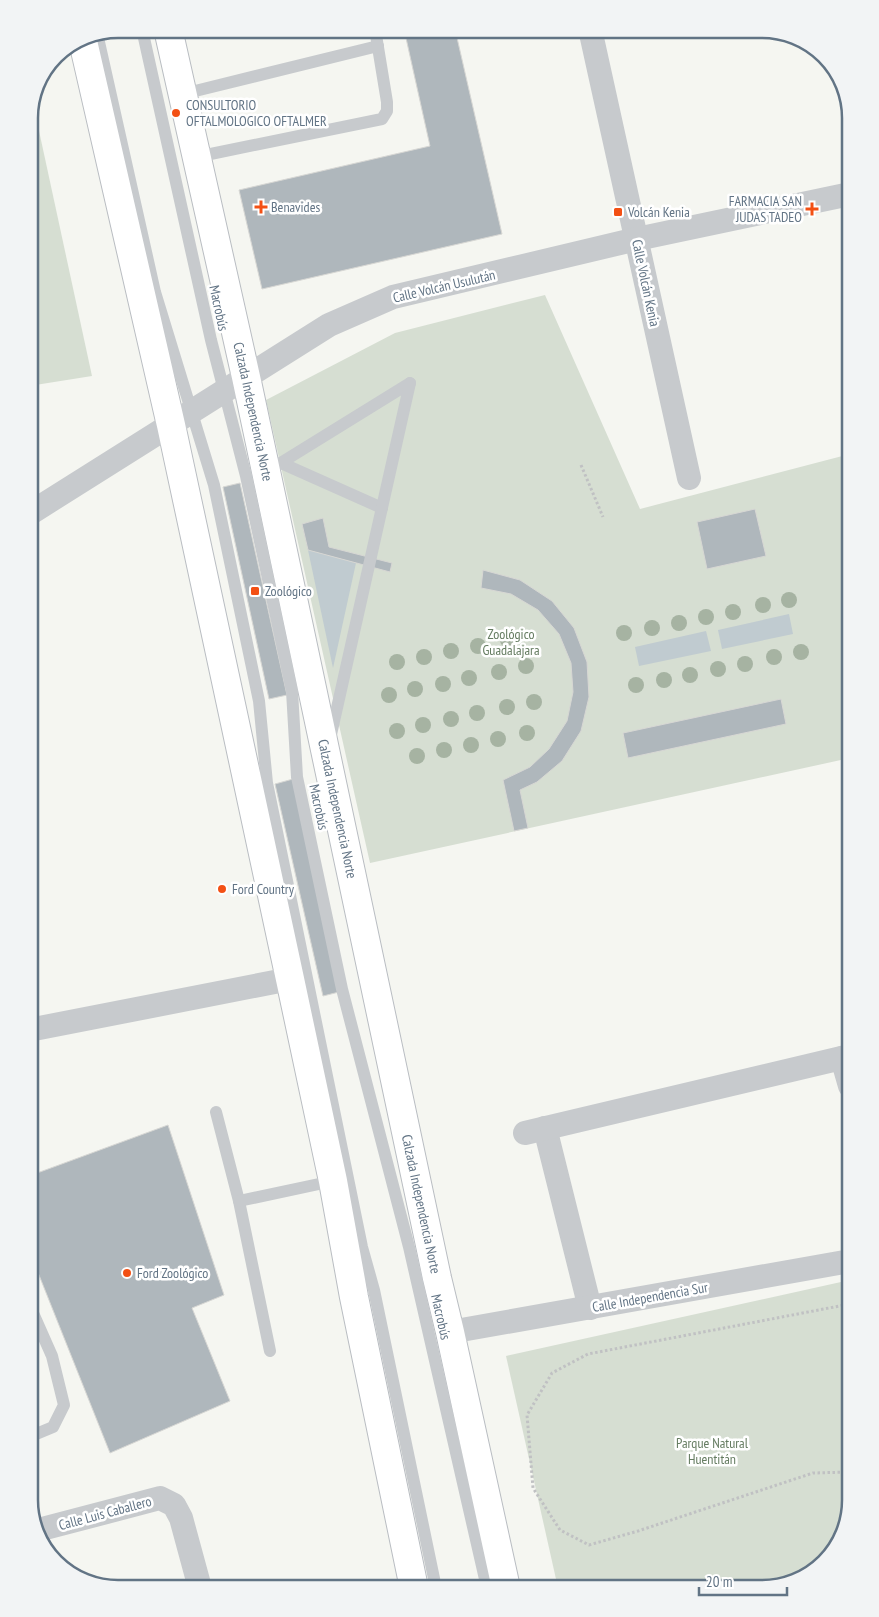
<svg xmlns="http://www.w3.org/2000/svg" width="879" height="1617" viewBox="0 0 879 1617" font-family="'PT Sans Narrow',sans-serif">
<rect width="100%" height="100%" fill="#f5f6f1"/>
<g fill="#d6ded2">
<path d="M 33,103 L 92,376 L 29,386 L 29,112 Z"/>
<path d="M 545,295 L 640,509 L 850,454 L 850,758 L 370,863 L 266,400 L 395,333 Z"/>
<path d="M 850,1280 L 850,1499 L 835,1549 L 795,1581 L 761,1588 L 558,1588 L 506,1356 Z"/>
</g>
<g fill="#c0cbd0">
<path d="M 308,550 L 356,563 L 333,668 Z"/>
<path d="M 789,614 L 793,634 L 722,649 L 718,630 Z"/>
<path d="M 706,631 L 711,651 L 639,666 L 635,647 Z"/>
</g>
<g fill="#afb7bc" stroke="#d7d7d4">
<path d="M 404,29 L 455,29 L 502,234 L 262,289 L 239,190 L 430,146 Z"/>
<path d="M 240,483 L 287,695 L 269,699 L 223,487 Z"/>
<path d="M 755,509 L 766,556 L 707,569 L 697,522 Z"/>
<path d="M 323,518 L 329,547 L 392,563 L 390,572 L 308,550 L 302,524 Z"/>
<path d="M 483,570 L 520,580 L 552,601 L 574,628 L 587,662 L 589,697 L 581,731 L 562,761 L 537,782 L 520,790 L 528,828 L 514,831 L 503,780 L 530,767 L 549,749 L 567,721 L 573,692 L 571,663 L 559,634 L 538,610 L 511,594 L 481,588 Z"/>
<path d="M 781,699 L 786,724 L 628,758 L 623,733 Z"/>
<path d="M 293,779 L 339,992 L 323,996 L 275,784 Z"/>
<path d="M 168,1125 L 224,1295 L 192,1308 L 230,1401 L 110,1453 L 29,1250 L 29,1176 Z"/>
</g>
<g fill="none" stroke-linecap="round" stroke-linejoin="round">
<g stroke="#b9bdc2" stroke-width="30">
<g id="secondary">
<path id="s1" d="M 168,29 L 246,377 L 437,1278 L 450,1332 L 506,1588"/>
<path d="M 82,37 L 171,425 L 290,979 L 333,1181 L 354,1297 L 414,1588"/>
</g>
</g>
<g stroke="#c0c1c3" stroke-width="3" stroke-dasharray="2.5 2.5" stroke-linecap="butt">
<path d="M 581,465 L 603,517"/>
<path d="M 850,1472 L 813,1473 L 638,1531 L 589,1545 L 560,1530 L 533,1488 L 527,1415 L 552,1373 L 588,1354 L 850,1304"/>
</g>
<g stroke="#c7cacd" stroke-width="12">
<path d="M 142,29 L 211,340 L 246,476 L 292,691 L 297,777 L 342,989 L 409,1247 L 487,1588"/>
<path d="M 97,33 L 155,292 L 214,485 L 259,701 L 267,783 L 362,1247 L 374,1290 L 436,1588"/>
<path d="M 183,94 L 378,46"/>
<path d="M 196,157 L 382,119 L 387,111 L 387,102 L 375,29"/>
<path d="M 281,463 L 382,508"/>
<path d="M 266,472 L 410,383"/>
<path d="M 330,739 L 410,383"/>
<path d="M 216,1112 L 239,1201 L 270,1351"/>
<path d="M 239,1201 L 333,1181"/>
<path d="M 29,1437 L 53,1427 L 64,1405 L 52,1356 L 29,1304"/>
</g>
<g stroke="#c7cacd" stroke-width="24">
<path d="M 590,29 L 689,478"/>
<path d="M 29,514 L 329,325 L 393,297 L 637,239 L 850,194"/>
<path d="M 29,1030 L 290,979"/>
<path d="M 842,1058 L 850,1086"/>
<path d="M 545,1128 L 590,1308"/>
<path d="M 525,1133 L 850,1056"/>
<path d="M 450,1332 L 850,1261"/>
<path d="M 36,1534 L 38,1530 L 160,1498 L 174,1505 L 181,1518 L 200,1588"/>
</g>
<use href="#secondary" stroke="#fff" stroke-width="28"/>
</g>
<g fill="#a6b3a2">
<circle cx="789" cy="600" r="8"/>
<circle cx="763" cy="605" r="8"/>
<circle cx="733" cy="612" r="8"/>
<circle cx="706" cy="617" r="8"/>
<circle cx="679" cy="623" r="8"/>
<circle cx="652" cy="628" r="8"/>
<circle cx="624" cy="633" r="8"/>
<circle cx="508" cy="640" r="8"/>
<circle cx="478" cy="646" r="8"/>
<circle cx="451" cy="651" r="8"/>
<circle cx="801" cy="652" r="8"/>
<circle cx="424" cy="657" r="8"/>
<circle cx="774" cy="657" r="8"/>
<circle cx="397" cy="662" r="8"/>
<circle cx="745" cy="664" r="8"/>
<circle cx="526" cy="666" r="8"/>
<circle cx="718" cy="669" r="8"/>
<circle cx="499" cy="672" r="8"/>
<circle cx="690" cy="675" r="8"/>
<circle cx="469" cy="678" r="8"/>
<circle cx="664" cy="680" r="8"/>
<circle cx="443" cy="684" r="8"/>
<circle cx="636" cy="685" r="8"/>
<circle cx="415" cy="689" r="8"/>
<circle cx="389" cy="695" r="8"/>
<circle cx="534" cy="702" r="8"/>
<circle cx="507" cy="707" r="8"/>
<circle cx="477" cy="713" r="8"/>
<circle cx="451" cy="719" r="8"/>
<circle cx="423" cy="725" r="8"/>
<circle cx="397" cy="731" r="8"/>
<circle cx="527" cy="733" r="8"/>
<circle cx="498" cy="739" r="8"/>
<circle cx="471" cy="745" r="8"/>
<circle cx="444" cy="750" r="8"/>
<circle cx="417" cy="756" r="8"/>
</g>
<g fill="#f35014" stroke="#fff" stroke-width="2">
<circle cx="176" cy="113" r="5"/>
<path d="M258.5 199.5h5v5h5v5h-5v5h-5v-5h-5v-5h5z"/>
<path d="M809.5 201.5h5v5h5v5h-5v5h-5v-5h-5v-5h5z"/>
<rect x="613" y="207" width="10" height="10" rx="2.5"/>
<rect x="250" y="586" width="10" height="10" rx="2.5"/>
<circle cx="222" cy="889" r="5"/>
<circle cx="127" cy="1273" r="5"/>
</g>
<g text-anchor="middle" stroke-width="5" stroke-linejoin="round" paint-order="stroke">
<g font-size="14" fill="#627485" stroke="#fff" text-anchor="start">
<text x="186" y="110">CONSULTORIO<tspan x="186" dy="16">OFTALMOLOGICO OFTALMER</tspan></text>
<text x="802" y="206" text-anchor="end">FARMACIA SAN<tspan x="802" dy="16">JUDAS TADEO</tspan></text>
<text x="271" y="212">Benavides</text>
<text x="628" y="217">Volcán Kenia</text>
<text x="265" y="596">Zoológico</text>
<text x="232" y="894">Ford Country</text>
<text x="137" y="1278">Ford Zoológico</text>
</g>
<g font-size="14" fill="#627485" stroke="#fff">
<text transform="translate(646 283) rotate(78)" y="5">Calle Volcán Kenia</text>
<text transform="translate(444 286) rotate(-13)" y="5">Calle Volcán Usulután</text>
<text transform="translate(219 308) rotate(78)" y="5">Macrobús</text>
<text dy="5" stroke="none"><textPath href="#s1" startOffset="392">Calzada Independencia Norte</textPath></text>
<text transform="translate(319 807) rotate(78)" y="5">Macrobús</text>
<text dy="5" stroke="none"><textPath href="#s1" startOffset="798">Calzada Independencia Norte</textPath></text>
<text dy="5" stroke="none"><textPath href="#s1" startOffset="1202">Calzada Independencia Norte</textPath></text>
<text transform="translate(650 1297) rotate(-10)" y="5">Calle Independencia Sur</text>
<text transform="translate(441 1317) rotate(77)" y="5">Macrobús</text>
<text transform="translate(105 1513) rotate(-15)" y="5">Calle Luis Caballero</text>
</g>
<g font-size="14" fill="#657c61" stroke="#fff">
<text x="511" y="639">Zoológico<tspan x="511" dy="16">Guadalajara</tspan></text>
<text x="712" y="1448">Parque Natural<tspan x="712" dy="16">Huentitán</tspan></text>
</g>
</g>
<path d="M0 0H879V1617H0ZM118 38H762A80 80 0 0 1 842 118V1500A80 80 0 0 1 762 1580H118A80 80 0 0 1 38 1500V118A80 80 0 0 1 118 38Z" fill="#f2f4f5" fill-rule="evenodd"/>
<path fill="none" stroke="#627485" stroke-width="2.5" d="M118 38H762A80 80 0 0 1 842 118V1500A80 80 0 0 1 762 1580H118A80 80 0 0 1 38 1500V118A80 80 0 0 1 118 38Z"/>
<path d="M699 1587v8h88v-8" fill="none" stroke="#627485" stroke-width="2.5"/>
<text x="706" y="1587" font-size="15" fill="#627485" stroke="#ffffff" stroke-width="4" paint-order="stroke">20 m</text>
</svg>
